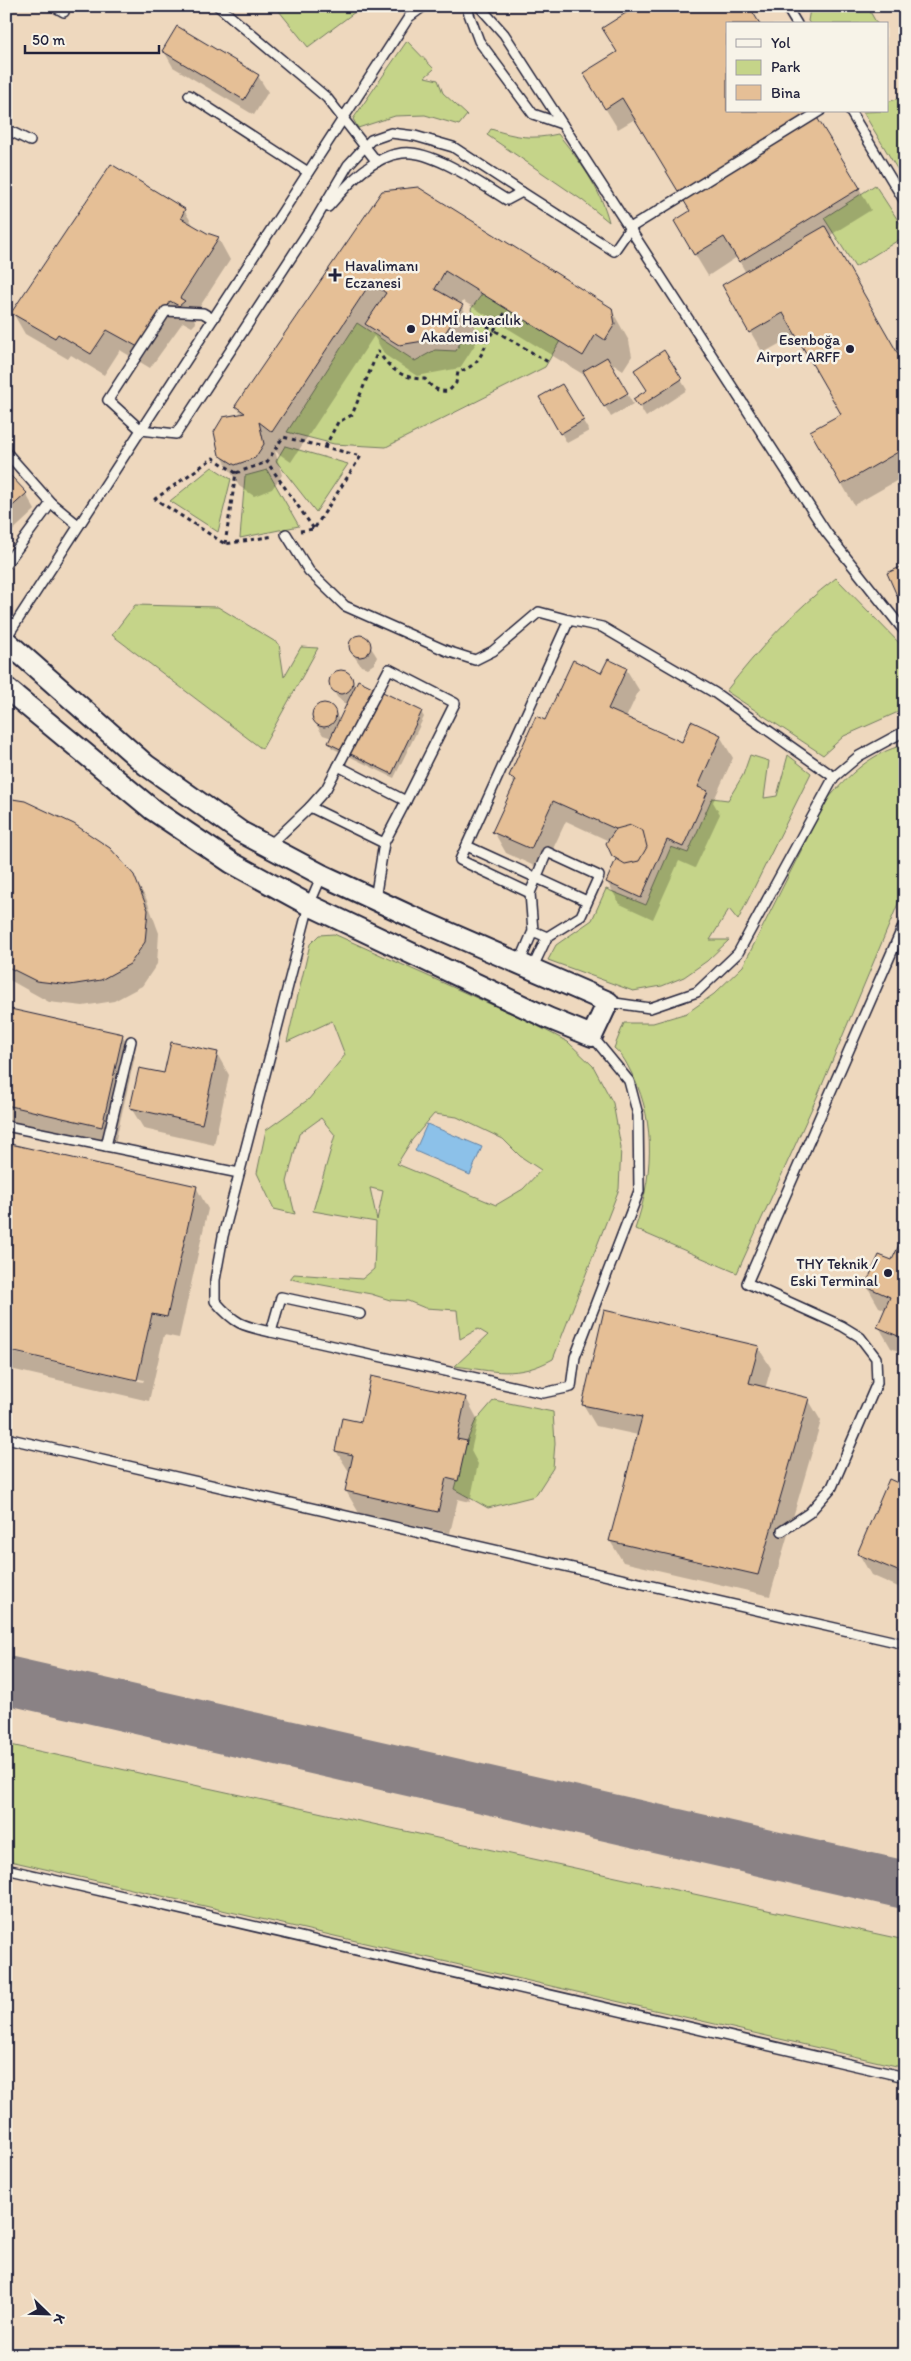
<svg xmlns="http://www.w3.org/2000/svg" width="911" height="2361" viewBox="0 0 911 2361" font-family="Itim,sans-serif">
<rect width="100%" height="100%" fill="#f2e3cf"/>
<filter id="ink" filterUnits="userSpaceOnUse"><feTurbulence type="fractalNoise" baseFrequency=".02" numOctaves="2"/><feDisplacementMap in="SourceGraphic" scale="10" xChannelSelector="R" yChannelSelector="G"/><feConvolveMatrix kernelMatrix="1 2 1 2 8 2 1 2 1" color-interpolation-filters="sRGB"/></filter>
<g filter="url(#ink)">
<path fill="#eed8be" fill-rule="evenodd" d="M 6,6 L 905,6 L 905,2355 L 6,2355 ZM 727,24 L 887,24 L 887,111 L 727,111 Z"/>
<g fill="#c5d489" stroke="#747b62" fill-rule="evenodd">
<path d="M 275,6 L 363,6 L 308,47 Z"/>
<path d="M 814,6 L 867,6 L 877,24 L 810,24 L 808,21 L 810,9 Z"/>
<path d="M 407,41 L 434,69 L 425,77 L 438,80 L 443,93 L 467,115 L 459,125 L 425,115 L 395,116 L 358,128 L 353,119 Z"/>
<path d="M 897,99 L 905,100 L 905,182 L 863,112 L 887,111 L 887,102 Z"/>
<path d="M 491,129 C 516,137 532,140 558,134 C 579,160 601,189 609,222 L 582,200 L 487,135 Z"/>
<path d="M 875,185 L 905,231 L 905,236 L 855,267 L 824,218 Z"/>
<path d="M 483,293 L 560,341 L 545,367 L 386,447 L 334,444 L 287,432 L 357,323 L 415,361 L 435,350 L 456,351 L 464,335 L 475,330 L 471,309 Z"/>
<path d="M 285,446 L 348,464 L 316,512 L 276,461 Z"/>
<path d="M 212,467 L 231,479 L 218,532 L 170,501 Z"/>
<path d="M 267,470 L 299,526 L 240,538 L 245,476 Z"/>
<path d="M 836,578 L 905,649 L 905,709 L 844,736 L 823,755 L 726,691 C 759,649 793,611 836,578 Z"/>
<path d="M 135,605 L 218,607 L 279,644 L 284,677 L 301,647 L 318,648 L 262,749 L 112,635 Z"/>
<path d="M 905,745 L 905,887 L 817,1097 L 737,1273 L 635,1229 C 652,1179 657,1125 633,1076 C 627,1065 624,1056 614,1048 L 624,1023 L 653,1023 L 687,1013 L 714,994 L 743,966 L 826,801 C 848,776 871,752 905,745 Z"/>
<path d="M 750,755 L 769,761 L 764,798 L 777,796 L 788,755 L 811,773 L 738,920 L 729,909 L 710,940 L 729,940 L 707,961 L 684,977 L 662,986 L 633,991 L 548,960 L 556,945 L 592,920 L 606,889 L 646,905 L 671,847 L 688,853 L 712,798 L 728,800 L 743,775 Z"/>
<path d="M 334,934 L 526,1020 L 568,1042 L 593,1066 L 613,1103 L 621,1147 L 619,1189 L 553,1359 C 517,1379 494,1371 455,1366 L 488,1335 L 478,1329 L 460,1339 L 457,1310 L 425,1308 L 408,1301 L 390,1300 L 371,1294 L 290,1279 L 294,1274 L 362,1279 L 374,1269 L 376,1222 L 313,1211 L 335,1135 L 321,1118 L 299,1134 L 287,1182 L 295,1214 L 274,1209 L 257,1173 L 266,1130 L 309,1099 L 345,1055 L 332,1021 L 287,1042 L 310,944 L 319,935 ZM 434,1114 L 457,1117 L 503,1139 L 520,1156 L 541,1170 L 523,1189 L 496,1205 L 397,1164 L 412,1140 ZM 371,1188 L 383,1191 L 377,1220 L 370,1188 Z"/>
<path d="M 494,1400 L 553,1412 L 555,1443 L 553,1468 L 535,1496 L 488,1508 L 454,1489 L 467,1441 L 475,1422 Z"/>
<path d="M 6,1744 L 905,1940 L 905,2068 L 6,1860 Z"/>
</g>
<path fill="#8cc1e9" stroke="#6281a3" d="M 427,1124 L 482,1147 L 470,1175 L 415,1151 Z"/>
<g fill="#0003">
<path d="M 727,24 L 727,111 L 859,188 L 871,210 L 829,236 L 905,368 L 905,476 L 854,505 L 812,432 L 843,414 L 797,334 L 763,353 L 723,286 L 746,273 L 737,257 L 708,276 L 688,243 L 692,212 L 635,119 L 618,129 L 597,95 Z"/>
<path d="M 164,51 L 258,76 L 268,92 L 254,115 L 173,67 Z"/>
<path d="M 383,193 L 611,309 L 629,341 L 632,356 L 623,370 L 614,364 L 612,368 L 633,404 L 611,417 L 589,378 L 463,301 L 461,305 L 480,337 L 460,368 L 417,376 L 385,355 L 374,336 L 291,462 L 275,451 L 282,475 L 272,489 L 254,496 L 239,486 L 221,455 L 242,415 L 237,407 Z"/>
<path d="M 184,210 L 195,228 L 218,238 L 230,260 L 193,317 L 196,323 L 192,327 L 183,322 L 150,368 L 120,350 L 104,375 L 71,355 L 68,359 L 25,334 L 13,313 Z"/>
<path d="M 681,380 L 687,390 L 646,417 L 635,399 L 648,391 Z"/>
<path d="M 562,385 L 589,431 L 567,443 L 541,398 Z"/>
<path d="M 6,482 L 26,494 L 35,510 L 6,537 Z"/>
<path d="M 359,636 L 365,638 L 377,657 L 374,664 L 368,668 L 361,666 L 350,650 L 351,641 Z"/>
<path d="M 626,669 L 639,690 L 626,718 L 682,744 L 720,736 L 733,758 L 713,802 L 720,814 L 695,868 L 679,861 L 653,919 L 620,904 L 607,882 L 617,861 L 609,841 L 566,821 L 543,870 L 506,853 L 494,832 L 515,785 L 510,776 L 546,722 L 602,675 Z"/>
<path d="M 338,671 L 345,671 L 356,687 L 421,712 L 424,717 L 394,778 L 332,748 L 329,743 L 332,738 L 323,735 L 316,724 L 313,716 L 317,706 L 325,704 L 332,708 L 340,721 L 348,703 L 345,704 L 337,697 L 331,686 L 331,677 Z"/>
<path d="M 6,799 L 133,876 L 146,898 L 159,933 L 157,964 L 142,986 L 114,1001 L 83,1006 L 49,1002 L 6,978 Z"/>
<path d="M 6,1009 L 122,1035 L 135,1056 L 114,1148 L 6,1122 Z"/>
<path d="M 217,1054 L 229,1075 L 214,1145 L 144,1129 L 131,1108 L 165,1075 Z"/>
<path d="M 196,1187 L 208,1209 L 179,1338 L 164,1335 L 149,1401 L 6,1368 L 6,1351 L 143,1382 L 144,1380 L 6,1349 Z"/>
<path d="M 905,1235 L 905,1354 L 891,1348 L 879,1327 L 886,1310 L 879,1307 L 867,1286 L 893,1262 Z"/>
<path d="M 758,1347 L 771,1368 L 765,1389 L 808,1399 L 821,1421 L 770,1596 L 623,1562 L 610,1541 L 638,1435 L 596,1426 L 583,1404 Z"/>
<path d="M 466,1398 L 478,1420 L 471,1451 L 478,1464 L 470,1502 L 458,1499 L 450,1533 L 359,1513 L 346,1491 L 350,1473 L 336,1451 L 362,1423 Z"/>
<path d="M 905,1487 L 905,1590 L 871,1575 L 859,1554 Z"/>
</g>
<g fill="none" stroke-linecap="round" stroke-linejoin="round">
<path stroke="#8a8285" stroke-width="48" d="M 6,1680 L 905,1885"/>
</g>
<g fill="#e5bf96" stroke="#22223b">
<path d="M 637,6 L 749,6 L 760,24 L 727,24 L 727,111 L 813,111 L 860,188 L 739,262 L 724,237 L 694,255 L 674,221 L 690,211 L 622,98 L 605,109 L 583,73 L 617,52 L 602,28 Z"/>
<path d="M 177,26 L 259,75 L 244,100 L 162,51 Z"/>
<path d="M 111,164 L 185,209 L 181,218 L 207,233 L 219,237 L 180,298 L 185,301 L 179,306 L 170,301 L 138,347 L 107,330 L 91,354 L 58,334 L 55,338 L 11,313 Z"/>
<path d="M 418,187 L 612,308 L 615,324 L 605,340 L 596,334 L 583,356 L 445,271 L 435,289 L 463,305 L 442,338 L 399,345 L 365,324 L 386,293 L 371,282 L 272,432 L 259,422 L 264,444 L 255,458 L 235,465 L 219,455 L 214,432 L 223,417 L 245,413 L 235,406 L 382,191 Z"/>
<path d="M 825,226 L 905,366 L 905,448 L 841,485 L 810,431 L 841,414 L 783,313 L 749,333 L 722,285 Z"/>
<path d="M 664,350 L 682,379 L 639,407 L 633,399 L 647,390 L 634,370 Z"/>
<path d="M 607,357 L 628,393 L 604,407 L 583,371 Z"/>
<path d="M 562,384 L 584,420 L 560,434 L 539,397 Z"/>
<path d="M 11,476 L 27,493 L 6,512 L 6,480 Z"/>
<path d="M 905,565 L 905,606 L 902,607 L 887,573 Z"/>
<circle cx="360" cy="646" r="11"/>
<path d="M 608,659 L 627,668 L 608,709 L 682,742 L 691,721 L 721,735 L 698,787 L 708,791 L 683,847 L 667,840 L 641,898 L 606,882 L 627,834 L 553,801 L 531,849 L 492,832 L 516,780 L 509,776 L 536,716 L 545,720 L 573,660 L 601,673 Z"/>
<circle cx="341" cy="682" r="12"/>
<path d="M 358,680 L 422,711 L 392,774 L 328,743 Z"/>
<circle cx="324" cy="715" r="12"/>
<path d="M 6,798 L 25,801 L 74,824 L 110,848 L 134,875 L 148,910 L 145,942 L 130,964 L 101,980 L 70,985 L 36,981 L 6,966 Z"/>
<path d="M 631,825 L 643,831 L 647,847 L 639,861 L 625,864 L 612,856 L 606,843 L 616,829 Z"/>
<path d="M 6,1008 L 123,1034 L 102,1127 L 6,1105 Z"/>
<path d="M 171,1042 L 218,1052 L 202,1124 L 130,1108 L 139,1068 L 164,1073 Z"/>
<path d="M 6,1143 L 197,1186 L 167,1317 L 152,1314 L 137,1380 L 6,1350 Z"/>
<path d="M 905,1232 L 905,1339 L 877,1327 L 890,1297 L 865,1286 L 879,1255 L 892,1260 Z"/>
<path d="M 604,1310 L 759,1346 L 749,1383 L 809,1398 L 758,1575 L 609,1541 L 642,1417 L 582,1405 Z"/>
<path d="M 371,1376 L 466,1397 L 457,1439 L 467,1441 L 458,1481 L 446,1478 L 438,1512 L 345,1491 L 353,1455 L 335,1451 L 342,1418 L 361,1422 Z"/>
<path d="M 889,1479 L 905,1486 L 905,1574 L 857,1554 Z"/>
</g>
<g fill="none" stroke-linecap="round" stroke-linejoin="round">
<g stroke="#22223b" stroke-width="12">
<g id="service">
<path d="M 53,6 L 64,12"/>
<path d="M 218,6 L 327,98 L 377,162"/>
<path d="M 466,6 L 479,41 L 533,114 L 562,124"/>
<path d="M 479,6 L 504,34 L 826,532 L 905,632"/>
<path d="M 786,6 L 797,24"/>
<path d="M 189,95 L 308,172"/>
<path d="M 850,111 L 905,202"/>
<path d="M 6,129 L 30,141"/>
<path d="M 328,207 C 348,185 370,157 402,153 C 432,149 482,185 507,200 L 522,192 L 614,251 L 630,228 L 820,111"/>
<path d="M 213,319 L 203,313 L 166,311 L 108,400 L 141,430 L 176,434 L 313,224 L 348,165 L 371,140 L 391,133 L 415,136 L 453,147 L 522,192"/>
<path d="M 6,452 L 51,503"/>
<path d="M 286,534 L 309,571 L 345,606 L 447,651 L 475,660 L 493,651 L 539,612 L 569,620"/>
<path d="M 6,564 L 51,503 L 78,525"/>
<path d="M 6,638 L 409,17 L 424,6"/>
<path d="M 338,766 L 406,801 L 384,843"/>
<path d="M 310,807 L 326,789 L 389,669 L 455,703 L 406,801"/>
<path d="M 269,846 L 310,807 L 384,843 L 375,899"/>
<path d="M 467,846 L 587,901"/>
<path d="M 530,893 L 547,852 L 599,876 L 581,916 L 547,937 L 532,969"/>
<path d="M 533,931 L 530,893 L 460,860 L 569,620 L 602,627 L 715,693 L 834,777"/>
<path d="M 519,964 L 533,931 L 547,937"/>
<path d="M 608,1002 L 650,1008 L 697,992 L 738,953 L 834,777 L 859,756 L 905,731"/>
<path d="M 6,1126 L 106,1146 L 131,1041"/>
<path d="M 106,1146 L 239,1173"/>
<path d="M 360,1314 L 281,1297 L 271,1332 L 543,1393 L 571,1387 L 575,1357 L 639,1191 L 638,1115 L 629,1081 L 592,1036"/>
<path d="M 271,1332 C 242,1326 235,1324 215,1301 L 215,1280 L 223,1236 L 309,905 L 322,875"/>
<path d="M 6,1438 L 905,1644"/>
<path d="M 782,1531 L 809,1513 L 832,1487 L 877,1383 L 876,1358 L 860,1337 L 842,1326 L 747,1283 L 905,922"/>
<path d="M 6,1869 L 905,2077"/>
</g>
</g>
<g stroke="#22223b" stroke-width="24">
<path id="tertiary" d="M 6,641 L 146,765 L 241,832 L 322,875 L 410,916 L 608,1002 L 592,1036 L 548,1018 L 309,905 L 232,863 L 153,810 L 6,688"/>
</g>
<g stroke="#22223b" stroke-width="3" stroke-dasharray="4 4" stroke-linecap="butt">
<path d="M 473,318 L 494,330 L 505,313"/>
<path d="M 325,447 L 338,422 L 352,415 L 378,351 C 389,369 403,379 425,379 C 432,388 438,392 449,391 L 456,383 L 458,372 C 484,364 481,349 494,330 L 548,362"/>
<path d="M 236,473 L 213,458 L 155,499 L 225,544 L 274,536"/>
<path d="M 300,531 L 314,529 L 361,456 L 283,437 L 267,462 L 314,529"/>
<path d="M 225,544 L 236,473 L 267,462"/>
</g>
<use href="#service" stroke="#f7f3e8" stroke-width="9"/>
<use href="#tertiary" stroke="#f7f3e8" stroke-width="20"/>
</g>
</g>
<g fill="#22223b" stroke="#f7f3e8" stroke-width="2">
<path d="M332.5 267.5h5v5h5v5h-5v5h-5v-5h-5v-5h5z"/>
<circle cx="411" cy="329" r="5"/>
<circle cx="850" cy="349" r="5"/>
<circle cx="888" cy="1273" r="5"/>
</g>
<g text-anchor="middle" stroke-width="5" stroke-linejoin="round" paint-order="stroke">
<g font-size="15" fill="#22223b" stroke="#f7f3e8" text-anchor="start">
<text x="345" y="271">Havalimanı<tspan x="345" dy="17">Eczanesi</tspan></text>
<text x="421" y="325">DHMİ Havacılık<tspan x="421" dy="17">Akademisi</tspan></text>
<text x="840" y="345" text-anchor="end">Esenboğa<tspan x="840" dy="17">Airport ARFF</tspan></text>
<text x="878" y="1269" text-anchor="end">THY Teknik /<tspan x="878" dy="17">Eski Terminal</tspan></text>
</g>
</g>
<rect width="911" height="2361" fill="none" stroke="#f7f3e8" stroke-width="25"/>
<rect x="12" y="12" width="886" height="2336" fill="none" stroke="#22223b" stroke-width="2" filter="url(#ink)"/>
<rect x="726" y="22" width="162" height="90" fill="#f7f3e8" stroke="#a29fa3"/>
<rect x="736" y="39" width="25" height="8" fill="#f7f3e8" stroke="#a29fa3"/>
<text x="771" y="48" font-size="15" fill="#22223b">Yol</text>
<rect x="736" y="60" width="25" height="15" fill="#c5d489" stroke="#a29fa3"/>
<text x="771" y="72" font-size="15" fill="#22223b">Park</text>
<rect x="736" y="85" width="25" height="15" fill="#e5bf96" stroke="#a29fa3"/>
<text x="771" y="98" font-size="15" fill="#22223b">Bina</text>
<g transform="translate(48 2314) rotate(113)" stroke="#f7f3e8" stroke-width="4" paint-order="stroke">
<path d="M0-4L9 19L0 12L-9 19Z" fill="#22223b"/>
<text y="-8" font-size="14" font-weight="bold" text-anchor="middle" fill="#22223b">K</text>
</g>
<path d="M25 45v8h134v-8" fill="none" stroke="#22223b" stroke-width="2.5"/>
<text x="32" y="45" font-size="15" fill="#22223b" stroke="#f7f3e8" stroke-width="4" paint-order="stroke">50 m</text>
</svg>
